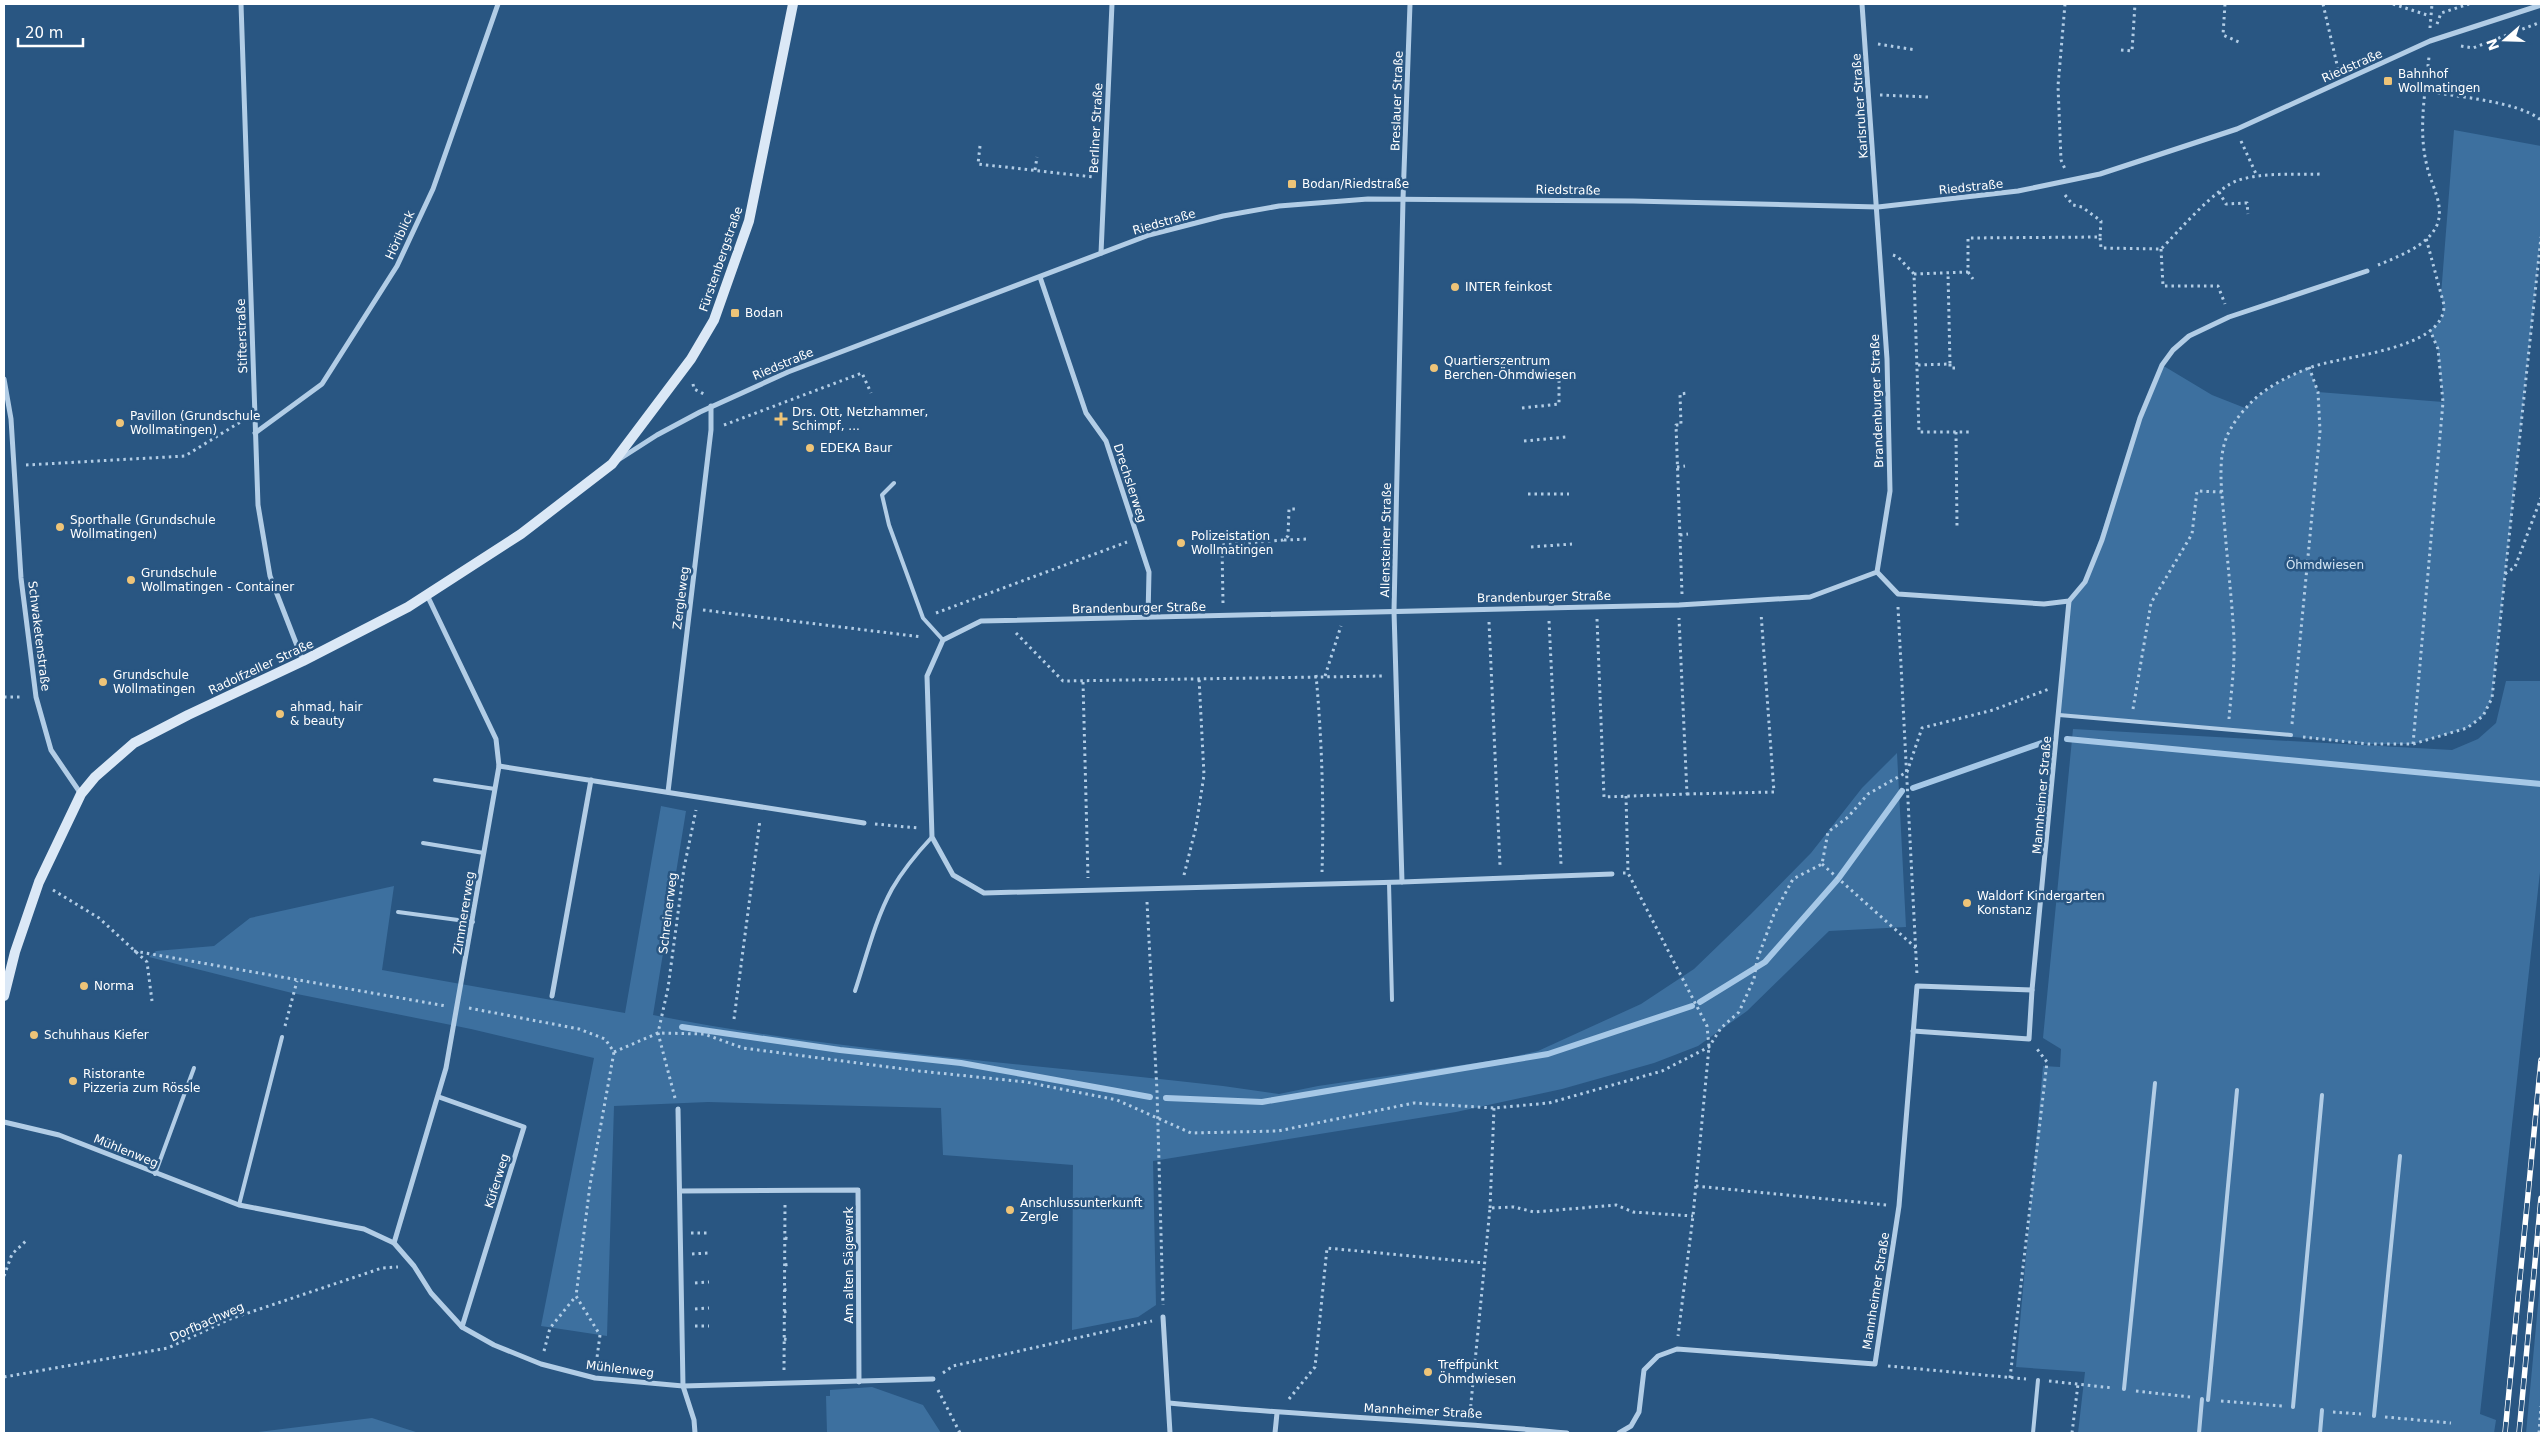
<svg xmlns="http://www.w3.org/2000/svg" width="2545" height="1437" viewBox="0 0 2545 1437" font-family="'DejaVu Sans',sans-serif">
<rect width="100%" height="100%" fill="#295682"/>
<g fill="#3d709f">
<path d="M 2454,130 L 2541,146 L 2541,237 L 2492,698 L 2483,716 L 2467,728 L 2413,744 L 2368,744 L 2059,715 L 2069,601 L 2085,582 L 2140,418 L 2162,365 L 2212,395 L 2245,408 C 2264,389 2285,379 2309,367 L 2318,392 L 2443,402 L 2438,349 L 2430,330 C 2444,321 2446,311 2441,295 Z"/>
<path d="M 2506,681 L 2541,681 L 2541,863 L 2480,1414 L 2496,1420 L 2494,1433 L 2078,1433 L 2085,1372 L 2016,1367 L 2043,1066 L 2060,1067 L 2061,1049 L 2043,1038 L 2073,729 L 2452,750 L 2478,739 L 2496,723 Z"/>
<path d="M 1897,753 L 1906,927 L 1829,931 L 1747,1011 L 1698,1046 L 1654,1063 L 1562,1089 L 1456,1112 L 1153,1161 L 1156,1305 L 1138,1317 L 1072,1330 L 1073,1165 L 943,1155 L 941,1108 L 708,1102 L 614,1106 L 607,1336 L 541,1326 L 594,1058 L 471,1029 L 292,993 L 149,957 L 156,951 L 214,946 L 250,918 L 394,886 L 382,970 L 625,1013 L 661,806 L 686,811 L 653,1015 C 841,1052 1033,1064 1223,1086 L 1279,1094 L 1318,1086 L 1503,1059 L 1538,1051 L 1641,1004 L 1694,969 L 1751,914 L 1811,853 L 1862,788 Z"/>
<path d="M 2541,1273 L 2541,1433 L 2526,1433 Z"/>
<path d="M 872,1387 L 923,1405 L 941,1433 L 827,1433 L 826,1396 L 830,1396 L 830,1390 Z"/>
<path d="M 372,1418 L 419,1433 L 250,1433 Z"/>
</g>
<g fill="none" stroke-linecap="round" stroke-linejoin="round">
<g stroke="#a6c8e7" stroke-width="6">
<path d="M 2067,739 L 2541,784"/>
<path d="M 1913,788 L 2050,740"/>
<path d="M 1700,1002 L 1765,962 L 1838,879 L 1902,791"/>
<path d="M 682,1027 L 840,1050 L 961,1063 L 1150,1097"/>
<path d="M 1166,1098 L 1262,1102 L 1548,1054 L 1692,1006"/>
</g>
<g stroke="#b2cde6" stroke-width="3" stroke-dasharray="2.5 4" stroke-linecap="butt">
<path d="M 2065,4 L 2058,86 L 2061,160 L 2065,169"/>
<path d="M 2225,4 L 2223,35 L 2241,43"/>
<path d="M 2323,4 L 2338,69"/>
<path d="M 2393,4 L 2430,16"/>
<path d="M 2437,24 L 2441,13 L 2469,4"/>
<path d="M 2430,28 L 2432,4"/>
<path d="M 1878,44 L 1916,50"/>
<path d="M 2461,46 L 2473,48 L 2541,22"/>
<path d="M 2121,50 L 2132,51 L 2135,4"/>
<path d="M 2425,91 C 2457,97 2517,101 2541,120"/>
<path d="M 1880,95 L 1928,97"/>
<path d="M 2241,141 L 2257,176"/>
<path d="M 980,146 L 978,164 L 1093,177"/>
<path d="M 1035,170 L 1037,157"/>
<path d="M 2219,192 L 2226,204 L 2247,203 L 2248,214"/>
<path d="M 2065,195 L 2073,205 L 2082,207 L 2101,221 L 2100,237"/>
<path d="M 2161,249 L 2163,286 L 2218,286 L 2225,304"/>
<path d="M 1893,255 L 1898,257 L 1914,274 L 1919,432 L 1971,432"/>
<path d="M 2378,265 C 2397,257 2428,246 2437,225 C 2445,205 2431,185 2427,166 C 2418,131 2425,93 2429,57"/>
<path d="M 1968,272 L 1973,279"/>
<path d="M 1914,274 L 1968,272 L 1968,238 L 2100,237 L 2101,248 L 2161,249 C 2179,231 2216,187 2239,180 C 2265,172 2295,175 2323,174"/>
<path d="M 1950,364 L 1950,368 L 1957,368"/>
<path d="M 1918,365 L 1950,364 L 1948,273"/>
<path d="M 693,384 L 694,389 L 706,395"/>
<path d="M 1522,408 L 1559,404 L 1559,379 L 1573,378"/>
<path d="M 724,425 L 862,373 L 871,393"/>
<path d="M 1956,432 L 1957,526"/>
<path d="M 1524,441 L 1566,437"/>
<path d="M 26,465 L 185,456 L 242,421"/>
<path d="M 1677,467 L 1685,466"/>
<path d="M 1528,494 L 1569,494"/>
<path d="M 1680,535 L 1688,534"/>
<path d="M 1284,540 L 1309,539"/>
<path d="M 1531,547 L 1572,544"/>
<path d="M 2505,574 L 2515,567 L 2541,498"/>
<path d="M 1682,594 L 1676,425 L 1681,425 L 1680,394 L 1688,393"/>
<path d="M 1223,603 L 1222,545 L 1283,540 L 1288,536 L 1289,509 L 1296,509"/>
<path d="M 1898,607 L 1917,975"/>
<path d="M 703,610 L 922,637"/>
<path d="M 936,613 L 1127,542"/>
<path d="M 1597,619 L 1604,797 L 1687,794 L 1679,618"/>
<path d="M 1549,621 L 1561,864"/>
<path d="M 1489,622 L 1500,865"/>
<path d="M 1016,633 L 1063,681 L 1383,676"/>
<path d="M 1316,675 C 1322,741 1324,806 1322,872"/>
<path d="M 1325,676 L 1341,626"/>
<path d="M 1083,682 L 1088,878"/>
<path d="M 4,697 L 23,697"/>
<path d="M 2133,709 L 2151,603 L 2192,534 L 2197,491 L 2222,492"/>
<path d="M 2229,719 C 2231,693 2235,665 2234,639 C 2232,599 2227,559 2224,519 C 2222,493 2217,460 2227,436 C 2231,427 2239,415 2246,408 C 2262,389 2286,377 2309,368 C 2341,355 2445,351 2444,305 L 2426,238"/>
<path d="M 2292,724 L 2320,431 L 2318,392 L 2309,367"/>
<path d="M 2303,737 L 2368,744 L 2413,744 L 2467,728 L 2483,716 L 2492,698 L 2541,237"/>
<path d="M 2413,744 L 2443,402 L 2438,349 L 2430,330"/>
<path d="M 1687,794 L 1774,792 L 1761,613"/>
<path d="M 1626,796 L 1628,873"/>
<path d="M 875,824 L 918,828"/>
<path d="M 1822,864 L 1916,948"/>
<path d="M 1623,873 L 1628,873 L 1707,1026 L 1709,1047 L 1693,1216 L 1678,1336"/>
<path d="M 1184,875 L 1196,827 L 1204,775 L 1199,678"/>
<path d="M 53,890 L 99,918 L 147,962 L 152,1001"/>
<path d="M 1147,902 L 1157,1091 L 1163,1305"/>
<path d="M 134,951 L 446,1006"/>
<path d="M 469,1008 L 579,1029 L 605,1039 L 614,1052 L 590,1185 L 576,1296 L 600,1335 L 596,1365"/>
<path d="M 734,1019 L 760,820"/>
<path d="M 285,1026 L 297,981"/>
<path d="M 614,1052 L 658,1033 L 704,1034 L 743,1048 L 919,1071 L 1026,1082 L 1117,1100 L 1191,1133 L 1278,1131 L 1414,1103 L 1494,1108 L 1549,1103 L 1662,1071 L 1709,1047 L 1721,1028 L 1739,1012 L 1754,979 L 1757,960 L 1774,914 L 1793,879 L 1822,864 L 1828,832 L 1848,817 L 1868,794 L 1907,772 L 1922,728 L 1993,710 L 2049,689"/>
<path d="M 675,1098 L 658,1033 L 668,988 L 684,868 L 696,810"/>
<path d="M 1696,1186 L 1887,1205"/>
<path d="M 1490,1208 L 1494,1108"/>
<path d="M 691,1233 L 710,1233"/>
<path d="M 785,1238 L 791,1239"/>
<path d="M 692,1254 L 709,1253"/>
<path d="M 785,1265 L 791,1264"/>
<path d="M 4,1276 L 12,1254 L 28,1239"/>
<path d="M 695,1283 L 709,1282"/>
<path d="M 784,1290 L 790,1289"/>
<path d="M 695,1309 L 709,1308"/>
<path d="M 784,1312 L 790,1311"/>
<path d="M 695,1326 L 709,1326"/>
<path d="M 784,1339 L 790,1340"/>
<path d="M 544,1351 L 550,1328 L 576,1296"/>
<path d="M 1888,1366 L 2026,1379"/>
<path d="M 784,1370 L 785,1204"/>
<path d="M 943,1373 L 953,1366 L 1152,1321"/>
<path d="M 4,1377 L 168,1348 L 230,1319 L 382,1268 L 398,1267"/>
<path d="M 2010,1378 L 2047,1062 L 2037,1049"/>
<path d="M 2049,1381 L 2113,1388"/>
<path d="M 938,1390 L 960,1433"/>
<path d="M 2136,1391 L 2190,1397"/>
<path d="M 1289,1399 L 1315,1367 L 1327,1248 L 1484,1263"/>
<path d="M 2221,1401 L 2282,1406"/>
<path d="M 2333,1412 L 2361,1414"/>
<path d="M 1470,1413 L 1490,1208 L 1514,1207 L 1534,1212 L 1616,1205 L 1633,1212 L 1693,1216"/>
<path d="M 2385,1417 L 2451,1423"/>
<path d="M 2072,1433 L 2078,1384"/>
<path d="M 2539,1433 L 2541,1406"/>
</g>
<g stroke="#b2cde6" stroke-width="4">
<path d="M 894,483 L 882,495 L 889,525 L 923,618 L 943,640"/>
<path d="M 2059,715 L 2291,735"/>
<path d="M 435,780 L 495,789"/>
<path d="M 423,843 L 484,853"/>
<path d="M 1389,883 L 1392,1000"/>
<path d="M 398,912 L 473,922"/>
<path d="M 855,991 C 866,958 875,920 892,889 C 903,870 917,853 932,837"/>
<path d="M 155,1174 L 194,1068"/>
<path d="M 239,1205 L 282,1037"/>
<path d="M 2124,1389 L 2155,1083"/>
<path d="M 2208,1400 L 2237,1090"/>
<path d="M 2293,1407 L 2322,1095"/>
<path d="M 2374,1416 L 2400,1156"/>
<path d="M 2033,1433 L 2038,1380"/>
<path d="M 2199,1433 L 2202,1399"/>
<path d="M 2320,1433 L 2322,1410"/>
</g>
<g stroke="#b2cde6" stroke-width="5">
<path d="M 241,4 L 258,505 L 270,576 L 303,661"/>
<path d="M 1101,253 L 1112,4"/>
<path d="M 1040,277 L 1086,413 L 1106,441 L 1149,572 L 1148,617"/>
<path d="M 4,379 L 11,419 L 21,578 L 36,697 L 51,750 L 81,794"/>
<path d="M 255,433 L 322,384 L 397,266 L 433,189 L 498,4"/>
<path d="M 618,460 L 657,435 L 700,412 L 788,372 L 1149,235 L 1223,216 L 1279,206 L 1368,199 L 1633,201 L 1878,207 L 2018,191 L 2100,174 L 2237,129 L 2430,41 L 2541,5"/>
<path d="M 1877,572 L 1898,594 L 2044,604 L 2069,601 L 2085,582 L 2102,540 L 2140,418 L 2162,365 L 2173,350 L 2189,336 L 2229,317 L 2367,271"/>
<path d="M 499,766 L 864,823"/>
<path d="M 668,792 L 711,430 L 711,406"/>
<path d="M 1612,874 L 1402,882 L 984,893 L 953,875 L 932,837 L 927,676 L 943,640 L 981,621 L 1679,605 L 1810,597 L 1877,572 L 1890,491 L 1887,359 L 1862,4"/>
<path d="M 1402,882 L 1394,611 L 1403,199 L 1410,4"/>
<path d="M 552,996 L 591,780"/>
<path d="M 1913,1031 L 2029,1039 L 2032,990"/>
<path d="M 439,1097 L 524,1127 L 462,1327"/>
<path d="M 678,1109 L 683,1386 L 694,1420 L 695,1433"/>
<path d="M 4,1122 L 59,1135 L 239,1205 L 364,1229 L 394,1243 L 414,1266 L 431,1293 L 462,1327 L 494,1345 L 541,1364 L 595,1378 L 683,1386 L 933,1379"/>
<path d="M 680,1191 L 858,1190 L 859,1382"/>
<path d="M 394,1243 L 446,1068 L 499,766 L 496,739 L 427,595"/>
<path d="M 1163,1317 L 1170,1433"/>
<path d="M 1169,1403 C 1302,1416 1435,1420 1567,1433"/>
<path d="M 1275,1433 L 1277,1413"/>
<path d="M 1619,1433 L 1631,1426 L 1639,1412 L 1644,1370 L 1658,1356 L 1677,1349 L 1875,1364 L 1899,1206 L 1917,986 L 2032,990 L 2069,601"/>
</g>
<path stroke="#dbe8f6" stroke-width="10" d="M 4,996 L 15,952 L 39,882 L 81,794 L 95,777 L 134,743 L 188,715 L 303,661 L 408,607 L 521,534 L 612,464 L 691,359 L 714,320 L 749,221 L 793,4"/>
<g stroke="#fff" stroke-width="5.5">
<g id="rail">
<path d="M 2505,1433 L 2541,1060"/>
<path d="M 2519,1433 L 2541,1198"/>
</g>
</g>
<use href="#rail" stroke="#295682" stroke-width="4" stroke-dasharray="11" stroke-linecap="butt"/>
</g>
<g fill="#eec478" stroke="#295682" stroke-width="2">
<rect x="2383" y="76" width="10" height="10" rx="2.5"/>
<rect x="1287" y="179" width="10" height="10" rx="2.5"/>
<circle cx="1455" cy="287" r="5"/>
<rect x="730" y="308" width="10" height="10" rx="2.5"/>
<circle cx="1434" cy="368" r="5"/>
<path d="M778.5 411.5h5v5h5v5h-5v5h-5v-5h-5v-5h5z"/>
<circle cx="120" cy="423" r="5"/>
<circle cx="810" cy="448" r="5"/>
<circle cx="60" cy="527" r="5"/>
<circle cx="1181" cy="543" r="5"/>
<circle cx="131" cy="580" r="5"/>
<circle cx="103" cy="682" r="5"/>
<circle cx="280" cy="714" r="5"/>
<circle cx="1967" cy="903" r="5"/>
<circle cx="84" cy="986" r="5"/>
<circle cx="34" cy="1035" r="5"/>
<circle cx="73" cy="1081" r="5"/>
<circle cx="1010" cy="1210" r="5"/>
<circle cx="1428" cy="1372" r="5"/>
</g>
<g text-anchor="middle" stroke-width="5" stroke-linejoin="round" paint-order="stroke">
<g font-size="12" fill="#fff" stroke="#295682">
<text transform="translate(2352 66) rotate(-24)" y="4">Riedstraße</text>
<text transform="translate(1397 101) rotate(-88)" y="4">Breslauer Straße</text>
<text transform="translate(1860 106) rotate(-94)" y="4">Karlsruher Straße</text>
<text transform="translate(1096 128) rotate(-87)" y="4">Berliner Straße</text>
<text transform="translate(1971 187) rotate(-6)" y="4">Riedstraße</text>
<text transform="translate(1568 190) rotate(1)" y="4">Riedstraße</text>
<text transform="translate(1164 222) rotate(-16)" y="4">Riedstraße</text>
<text transform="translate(400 235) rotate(-65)" y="4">Höriblick</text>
<text transform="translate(721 259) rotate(-71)" y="4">Fürstenbergstraße</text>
<text transform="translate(242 336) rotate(-92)" y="4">Stifterstraße</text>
<text transform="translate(783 364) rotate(-23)" y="4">Riedstraße</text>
<text transform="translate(1877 401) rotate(-92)" y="4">Brandenburger Straße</text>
<text transform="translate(1130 483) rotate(72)" y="4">Drechslerweg</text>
<text transform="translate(1386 540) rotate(-89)" y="4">Allensteiner Straße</text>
<text transform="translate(1544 597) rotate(-1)" y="4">Brandenburger Straße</text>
<text transform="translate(681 598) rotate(-83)" y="4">Zergleweg</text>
<text transform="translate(1139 608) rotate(-1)" y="4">Brandenburger Straße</text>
<text transform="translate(39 636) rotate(83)" y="4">Schwaketenstraße</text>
<text transform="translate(261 667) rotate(-25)" y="4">Radolfzeller Straße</text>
<text transform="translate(2042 795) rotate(-85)" y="4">Mannheimer Straße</text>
<text transform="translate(464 913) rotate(-81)" y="4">Zimmererweg</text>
<text transform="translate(668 913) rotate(-83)" y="4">Schreinerweg</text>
<text transform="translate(126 1151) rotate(22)" y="4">Mühlenweg</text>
<text transform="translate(497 1181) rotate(-73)" y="4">Küferweg</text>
<text transform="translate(849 1265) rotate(-90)" y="4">Am alten Sägewerk</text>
<text transform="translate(1876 1291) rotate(-81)" y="4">Mannheimer Straße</text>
<text transform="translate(207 1322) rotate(-24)" y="4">Dorfbachweg</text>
<text transform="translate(620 1369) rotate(7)" y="4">Mühlenweg</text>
<text transform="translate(1423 1411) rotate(3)" y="4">Mannheimer Straße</text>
</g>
<g font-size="12" fill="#fff" stroke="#295682" text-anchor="start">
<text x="2398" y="78">Bahnhof<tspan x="2398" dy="14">Wollmatingen</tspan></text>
<text x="1302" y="188">Bodan/Riedstraße</text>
<text x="1465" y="291">INTER feinkost</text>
<text x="745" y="317">Bodan</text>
<text x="1444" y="365">Quartierszentrum<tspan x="1444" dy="14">Berchen-Öhmdwiesen</tspan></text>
<text x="792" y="416">Drs. Ott, Netzhammer,<tspan x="792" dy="14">Schimpf, ...</tspan></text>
<text x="130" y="420">Pavillon (Grundschule<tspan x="130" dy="14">Wollmatingen)</tspan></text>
<text x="820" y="452">EDEKA Baur</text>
<text x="70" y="524">Sporthalle (Grundschule<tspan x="70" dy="14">Wollmatingen)</tspan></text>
<text x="1191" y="540">Polizeistation<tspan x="1191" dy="14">Wollmatingen</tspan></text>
<text x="141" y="577">Grundschule<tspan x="141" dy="14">Wollmatingen - Container</tspan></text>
<text x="113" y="679">Grundschule<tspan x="113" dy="14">Wollmatingen</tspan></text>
<text x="290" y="711">ahmad, hair<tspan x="290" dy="14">&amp; beauty</tspan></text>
<text x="1977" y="900">Waldorf Kindergarten<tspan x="1977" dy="14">Konstanz</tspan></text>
<text x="94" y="990">Norma</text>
<text x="44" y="1039">Schuhhaus Kiefer</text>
<text x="83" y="1078">Ristorante<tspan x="83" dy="14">Pizzeria zum Rössle</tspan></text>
<text x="1020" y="1207">Anschlussunterkunft<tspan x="1020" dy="14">Zergle</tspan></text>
<text x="1438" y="1369">Treffpunkt<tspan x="1438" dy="14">Öhmdwiesen</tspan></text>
</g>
<g font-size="12" fill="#d5e6f5" stroke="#295682">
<text x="2325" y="569">Öhmdwiesen</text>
</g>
</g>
<rect width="2545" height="1437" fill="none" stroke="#ffffff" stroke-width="10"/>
<g transform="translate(2505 40) rotate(250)" stroke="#295682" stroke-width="4" paint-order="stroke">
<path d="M0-4L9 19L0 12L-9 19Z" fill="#ffffff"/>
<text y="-8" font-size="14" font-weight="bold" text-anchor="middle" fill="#ffffff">N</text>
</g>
<path d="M18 38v8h65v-8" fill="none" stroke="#ffffff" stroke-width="2.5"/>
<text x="25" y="38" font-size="15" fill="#ffffff" stroke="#295682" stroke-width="4" paint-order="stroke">20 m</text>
</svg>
